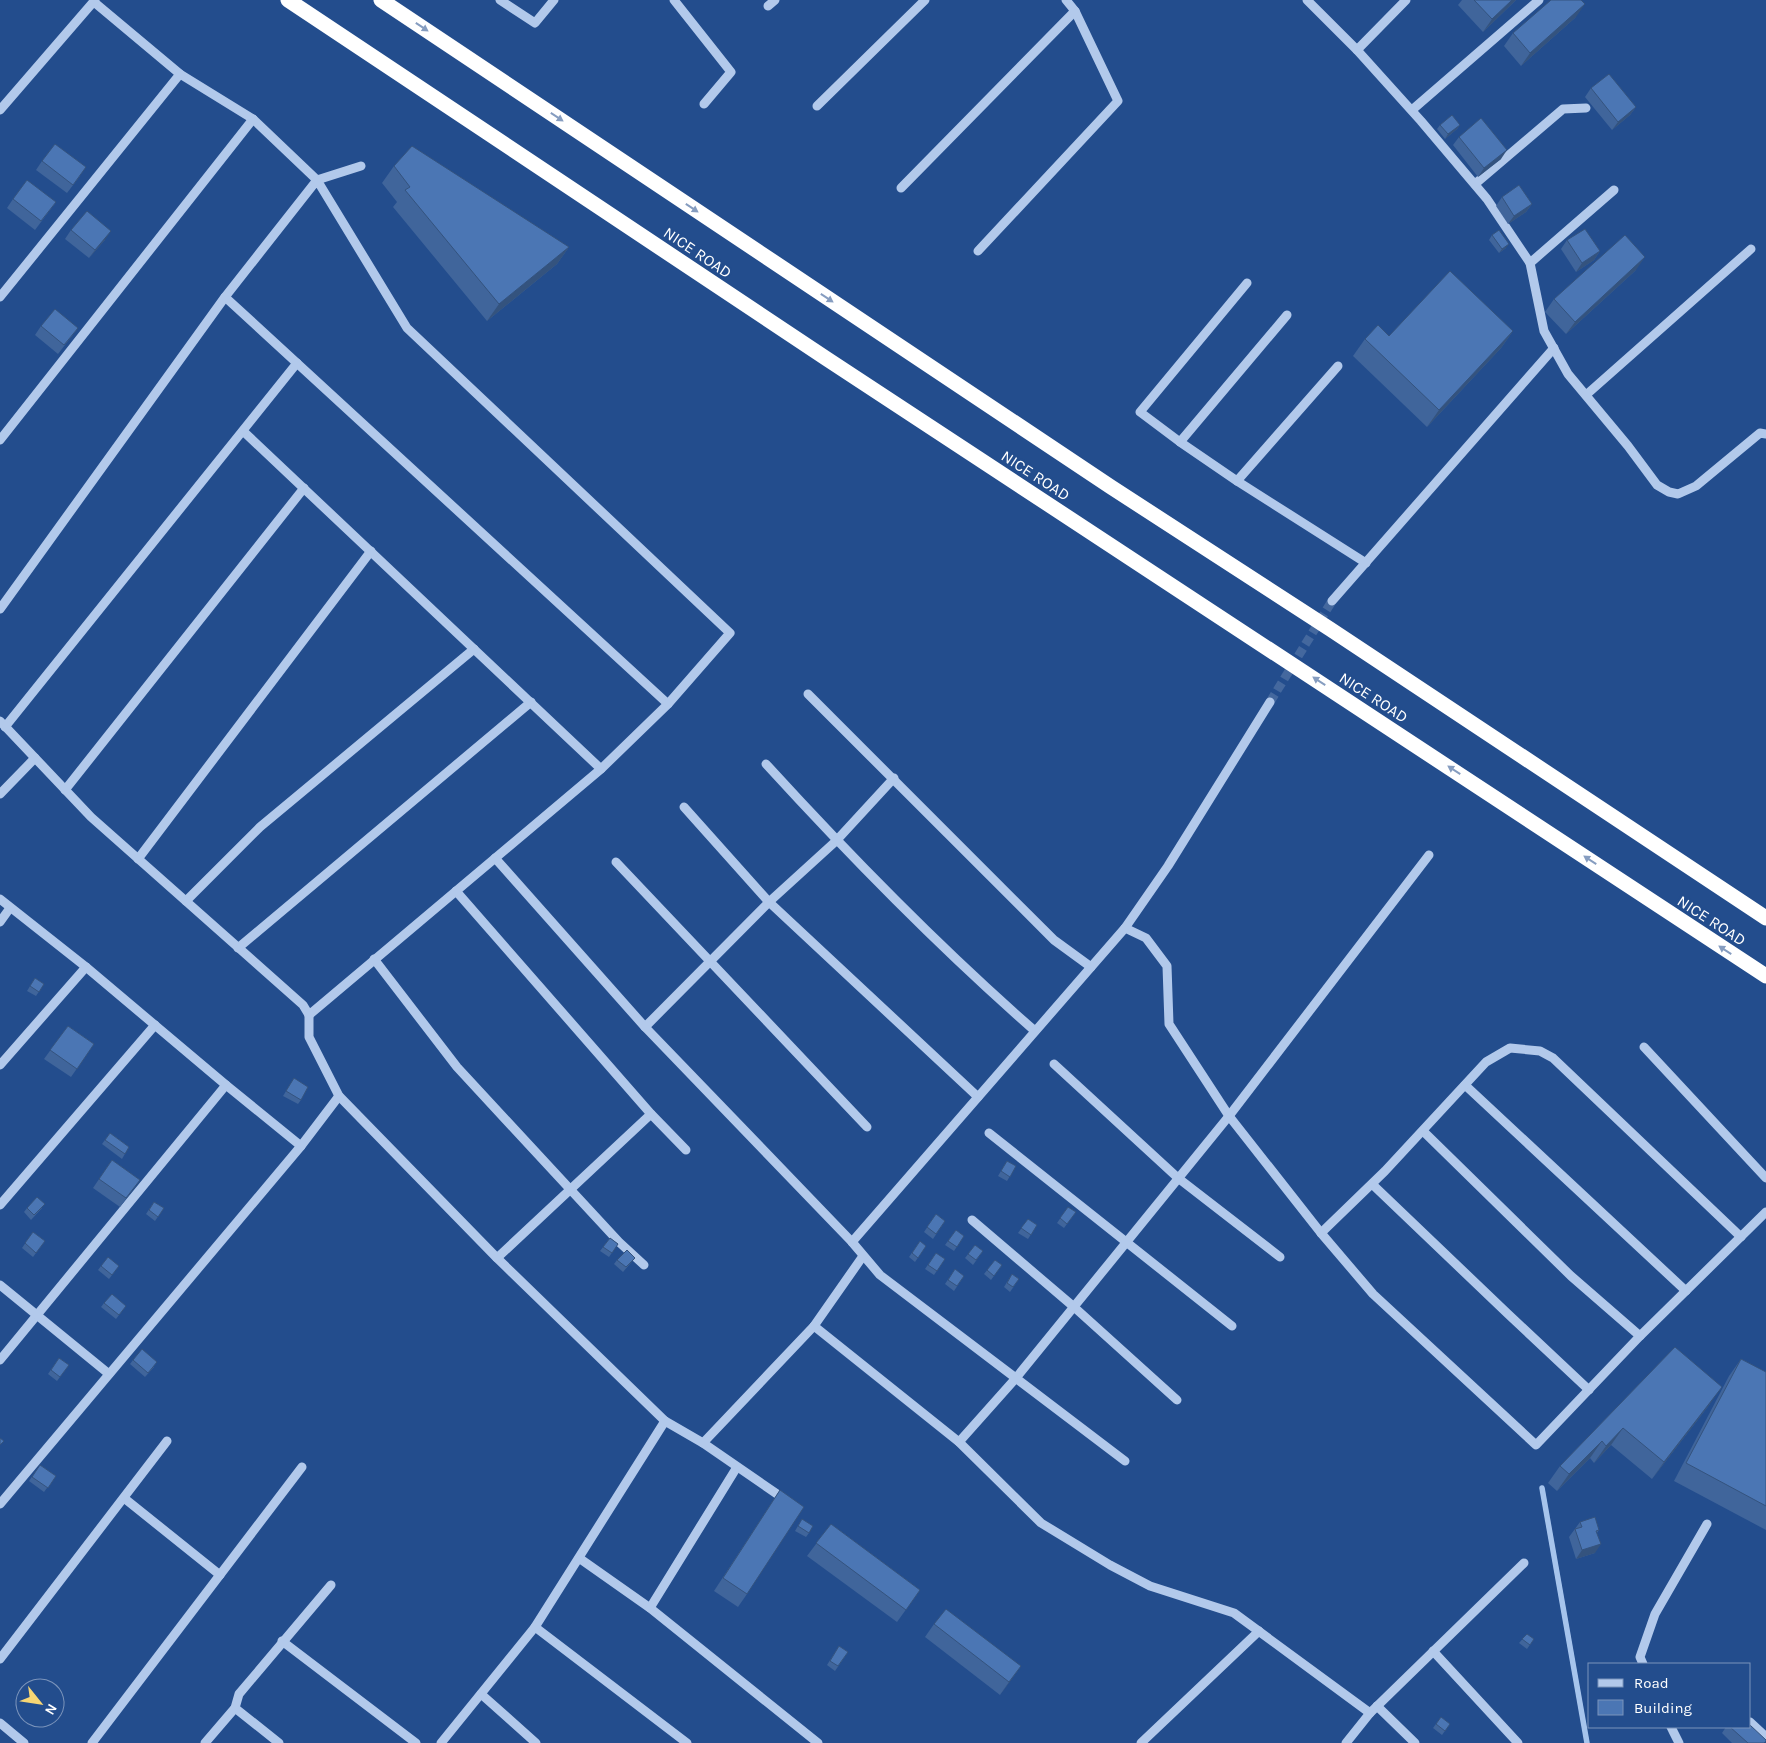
<svg xmlns="http://www.w3.org/2000/svg" width="1766" height="1743" viewBox="0 0 1766 1743" font-family="Karla,sans-serif">
<rect width="100%" height="100%" fill="#234d8d"/>
<g fill="none" stroke-linecap="round" stroke-linejoin="round">
<path stroke="#a6c4ec" stroke-width="5.5" d="M 1542,1488 L 1587,1743"/>
<path stroke="#44689e" stroke-width="9" stroke-dasharray="9 4.5" stroke-linecap="butt" d="M 1270,702 L 1332,601"/>
<g stroke="#b2c9eb" stroke-width="9">
<path d="M 500,0 L 535,23 L 554,0"/>
<path d="M 674,0 L 731,72 L 704,104"/>
<path d="M 1307,0 L 1357,50 L 1421,121 L 1487,199 L 1530,263 L 1544,331 L 1568,374 L 1628,446 L 1657,485 L 1669,492 L 1678,494 L 1696,486 L 1760,433 L 1766,434"/>
<path d="M 94,2 L 180,74 L 253,119 L 317,180 L 361,166"/>
<path d="M 768,6 L 775,0"/>
<path d="M 1357,50 L 1406,0"/>
<path d="M 817,106 L 925,0"/>
<path d="M 0,110 L 95,0"/>
<path d="M 1412,110 L 1539,0"/>
<path d="M 1475,184 L 1563,109 L 1586,108"/>
<path d="M 901,188 L 1075,11 L 1066,0"/>
<path d="M 978,251 L 1118,101 L 1075,11"/>
<path d="M 1530,263 L 1614,190"/>
<path d="M 1247,283 L 1140,412 L 1180,442 L 1287,315"/>
<path d="M 0,297 L 180,74"/>
<path d="M 225,297 L 668,704"/>
<path d="M 1586,395 L 1751,249"/>
<path d="M 243,431 L 601,769"/>
<path d="M 0,440 L 253,119"/>
<path d="M 1180,442 L 1237,481 L 1338,366"/>
<path d="M 1237,481 L 1366,563"/>
<path d="M 1332,601 L 1554,348"/>
<path d="M 0,609 L 225,297 L 317,180 L 407,328 L 730,633 L 668,704 L 601,769 L 309,1015 L 303,1005 L 91,817 L 0,721"/>
<path d="M 808,694 L 1054,940 L 1091,967"/>
<path d="M 5,727 L 297,363"/>
<path d="M 766,764 C 851,857 940,948 1035,1031"/>
<path d="M 65,790 L 304,488"/>
<path d="M 0,794 L 35,758"/>
<path d="M 684,807 L 769,902 L 978,1097"/>
<path d="M 495,858 L 645,1027 L 852,1242 L 880,1275 L 1125,1461"/>
<path d="M 138,859 L 371,551"/>
<path d="M 616,862 L 867,1127"/>
<path d="M 456,891 L 651,1114 L 686,1150"/>
<path d="M 0,899 L 86,967 L 226,1085 L 0,1360"/>
<path d="M 186,901 L 260,827 L 474,649"/>
<path d="M 0,922 L 10,908"/>
<path d="M 1125,928 L 1146,938 L 1167,966 L 1169,1024 L 1229,1116 L 1321,1233 L 1373,1294 L 1536,1445 L 1640,1336 L 1766,1212"/>
<path d="M 238,948 L 531,702"/>
<path d="M 374,959 L 457,1067 L 619,1242 L 644,1265"/>
<path d="M 309,1015 L 309,1037 L 339,1096 L 497,1258 L 665,1421"/>
<path d="M 645,1027 L 769,902 L 836,841 L 894,778"/>
<path d="M 1644,1047 L 1766,1178"/>
<path d="M 1054,1064 L 1178,1178 L 1280,1257"/>
<path d="M 0,1065 L 86,967"/>
<path d="M 1465,1085 L 1686,1291"/>
<path d="M 1423,1131 L 1571,1276 L 1640,1336"/>
<path d="M 989,1133 L 1232,1326"/>
<path d="M 301,1146 L 339,1096"/>
<path d="M 1372,1184 L 1508,1314 L 1589,1390"/>
<path d="M 0,1205 L 155,1025"/>
<path d="M 972,1220 L 1074,1307 L 1177,1400"/>
<path d="M 1321,1233 L 1385,1171 L 1486,1062 L 1510,1048 L 1540,1051 L 1553,1058 L 1741,1237"/>
<path d="M 852,1242 L 1125,928 L 1168,866 L 1270,702"/>
<path d="M 497,1258 L 651,1114"/>
<path d="M 0,1285 L 109,1374"/>
<path d="M 814,1326 L 959,1442 L 1041,1523 L 1110,1565 L 1150,1586 L 1234,1613 L 1370,1713"/>
<path d="M 959,1442 L 1016,1378 L 1229,1116 L 1429,855"/>
<path d="M 703,1443 L 814,1326 L 863,1256"/>
<path d="M 124,1498 L 220,1575"/>
<path d="M 0,1504 L 301,1146 L 226,1085"/>
<path d="M 579,1558 L 650,1608 L 818,1743"/>
<path d="M 650,1608 L 737,1467"/>
<path d="M 535,1627 L 687,1743"/>
<path d="M 282,1641 L 416,1743"/>
<path d="M 1433,1651 L 1518,1743"/>
<path d="M 0,1659 L 167,1441"/>
<path d="M 1643,1664 L 1640,1657 L 1655,1614 L 1707,1524"/>
<path d="M 481,1694 L 536,1743"/>
<path d="M 1377,1706 L 1415,1743"/>
<path d="M 235,1708 L 279,1743"/>
<path d="M 1750,1722 L 1766,1737"/>
<path d="M 0,1723 L 24,1743"/>
<path d="M 1671,1727 L 1679,1743"/>
<path d="M 92,1743 L 302,1467"/>
<path d="M 205,1743 L 235,1708 L 239,1694 L 331,1585"/>
<path d="M 441,1743 L 535,1627 L 665,1421 L 703,1443 L 777,1494"/>
<path d="M 1141,1743 L 1259,1631"/>
<path d="M 1346,1743 L 1370,1713 L 1524,1563"/>
</g>
<g stroke="#fff" stroke-width="15">
<path d="M 288,0 L 827,359 L 1766,976"/>
<path d="M 381,0 L 1111,487 L 1330,629 L 1766,918"/>
</g>
</g>
<g fill="#40659b">
<path d="M 1462,0 L 1516,0 L 1483,32 L 1458,5 Z"/>
<path d="M 1576,17 L 1521,66 L 1504,46 L 1513,33 Z"/>
<path d="M 1591,88 L 1636,107 L 1630,115 L 1612,130 L 1585,97 Z"/>
<path d="M 1440,125 L 1460,125 L 1457,129 L 1445,139 L 1437,129 Z"/>
<path d="M 1459,137 L 1501,159 L 1478,177 L 1453,145 Z"/>
<path d="M 42,161 L 80,176 L 67,193 L 36,170 Z"/>
<path d="M 394,166 L 569,247 L 557,264 L 487,321 L 393,207 L 397,202 L 382,183 Z"/>
<path d="M 1502,197 L 1532,204 L 1526,212 L 1508,224 L 1496,206 Z"/>
<path d="M 13,199 L 56,202 L 35,230 L 7,208 Z"/>
<path d="M 71,230 L 105,240 L 89,258 L 65,239 Z"/>
<path d="M 1492,235 L 1506,248 L 1499,253 L 1489,240 Z"/>
<path d="M 1567,240 L 1600,251 L 1594,260 L 1576,272 L 1561,249 Z"/>
<path d="M 1636,270 L 1566,334 L 1545,312 L 1554,299 Z"/>
<path d="M 41,326 L 78,328 L 58,354 L 35,335 Z"/>
<path d="M 1513,331 L 1501,348 L 1427,427 L 1353,356 L 1365,339 L 1389,336 Z"/>
<path d="M 35,978 L 44,984 L 36,996 L 27,991 Z"/>
<path d="M 68,1026 L 94,1044 L 71,1077 L 44,1059 Z"/>
<path d="M 291,1083 L 301,1100 L 298,1104 L 283,1096 Z"/>
<path d="M 110,1133 L 129,1147 L 122,1159 L 102,1144 Z"/>
<path d="M 112,1160 L 140,1180 L 120,1207 L 93,1188 Z"/>
<path d="M 1007,1161 L 1016,1166 L 1007,1181 L 998,1176 Z"/>
<path d="M 154,1202 L 164,1208 L 155,1221 L 146,1214 Z"/>
<path d="M 1068,1207 L 1076,1212 L 1064,1228 L 1057,1223 Z"/>
<path d="M 27,1208 L 42,1208 L 31,1220 L 24,1212 Z"/>
<path d="M 936,1214 L 945,1221 L 933,1239 L 924,1232 Z"/>
<path d="M 1028,1219 L 1037,1225 L 1028,1239 L 1018,1233 Z"/>
<path d="M 956,1230 L 964,1236 L 954,1251 L 945,1245 Z"/>
<path d="M 33,1232 L 45,1241 L 33,1257 L 22,1248 Z"/>
<path d="M 610,1238 L 618,1244 L 609,1257 L 600,1251 Z"/>
<path d="M 920,1241 L 926,1246 L 915,1262 L 909,1257 Z"/>
<path d="M 975,1245 L 983,1251 L 973,1265 L 965,1258 Z"/>
<path d="M 936,1253 L 945,1259 L 934,1275 L 925,1269 Z"/>
<path d="M 635,1258 L 623,1272 L 614,1264 L 617,1260 Z"/>
<path d="M 995,1260 L 1002,1265 L 991,1280 L 984,1274 Z"/>
<path d="M 101,1266 L 116,1270 L 109,1279 L 98,1270 Z"/>
<path d="M 955,1269 L 964,1276 L 954,1291 L 945,1284 Z"/>
<path d="M 1012,1274 L 1019,1279 L 1010,1292 L 1004,1287 Z"/>
<path d="M 104,1303 L 123,1310 L 116,1319 L 101,1307 Z"/>
<path d="M 1675,1347 L 1710,1404 L 1652,1479 L 1611,1445 L 1594,1463 L 1590,1458 L 1557,1491 L 1548,1483 L 1560,1466 Z"/>
<path d="M 59,1358 L 69,1365 L 57,1381 L 48,1374 Z"/>
<path d="M 1741,1359 L 1766,1372 L 1766,1530 L 1674,1481 L 1729,1376 Z"/>
<path d="M 133,1360 L 154,1367 L 145,1377 L 130,1364 Z"/>
<path d="M 40,1465 L 56,1476 L 44,1492 L 29,1481 Z"/>
<path d="M 780,1490 L 747,1594 L 738,1607 L 714,1591 Z"/>
<path d="M 802,1519 L 809,1533 L 806,1537 L 795,1531 Z"/>
<path d="M 1580,1522 L 1599,1530 L 1597,1533 L 1595,1553 L 1576,1559 L 1569,1537 Z"/>
<path d="M 831,1524 L 920,1590 L 897,1622 L 807,1556 Z"/>
<path d="M 934,1624 L 1021,1666 L 1000,1695 L 925,1637 Z"/>
<path d="M 1527,1634 L 1534,1639 L 1527,1649 L 1519,1643 Z"/>
<path d="M 839,1646 L 848,1652 L 835,1671 L 827,1665 Z"/>
<path d="M 1441,1717 L 1450,1724 L 1442,1735 L 1433,1728 Z"/>
<path d="M 1726,1727 L 1750,1727 L 1765,1743 L 1732,1743 L 1722,1733 Z"/>
</g>
<g fill="#34537e">
<path d="M 1512,0 L 1516,0 L 1483,32 L 1492,19 Z"/>
<path d="M 1585,4 L 1576,17 L 1521,66 L 1530,53 Z"/>
<path d="M 1636,107 L 1630,115 L 1612,130 L 1618,122 Z"/>
<path d="M 1460,125 L 1457,129 L 1445,139 L 1448,134 Z"/>
<path d="M 1507,150 L 1501,159 L 1478,177 L 1484,168 Z"/>
<path d="M 1532,204 L 1526,212 L 1508,224 L 1514,216 Z"/>
<path d="M 111,231 L 105,240 L 89,258 L 95,250 Z"/>
<path d="M 1509,244 L 1506,248 L 1499,253 L 1502,249 Z"/>
<path d="M 569,247 L 557,264 L 487,321 L 499,304 Z"/>
<path d="M 1600,251 L 1594,260 L 1576,272 L 1582,263 Z"/>
<path d="M 1645,257 L 1636,270 L 1566,334 L 1575,322 Z"/>
<path d="M 1513,331 L 1501,348 L 1427,427 L 1439,410 Z"/>
<path d="M 1722,1387 L 1710,1404 L 1652,1479 L 1664,1462 Z"/>
<path d="M 1623,1428 L 1611,1445 L 1594,1463 L 1606,1446 Z"/>
<path d="M 1602,1441 L 1590,1458 L 1557,1491 L 1569,1474 Z"/>
<path d="M 1601,1544 L 1595,1553 L 1576,1559 L 1582,1550 Z"/>
<path d="M 1021,1666 L 1012,1679 L 1000,1695 L 1009,1682 Z"/>
</g>
<g fill="#4b76b4" stroke="#34537e">
<path d="M 1474,0 L 1512,0 L 1492,19 Z"/>
<path d="M 1551,0 L 1581,0 L 1585,4 L 1530,53 L 1513,33 Z"/>
<path d="M 1609,74 L 1636,107 L 1618,122 L 1591,88 Z"/>
<path d="M 1452,115 L 1460,125 L 1448,134 L 1440,125 Z"/>
<path d="M 1481,118 L 1507,150 L 1484,168 L 1459,137 Z"/>
<path d="M 55,144 L 86,167 L 73,185 L 42,161 Z"/>
<path d="M 412,146 L 569,247 L 499,304 L 405,190 L 410,187 L 394,166 Z"/>
<path d="M 27,180 L 56,202 L 41,221 L 13,199 Z"/>
<path d="M 1519,185 L 1532,204 L 1514,216 L 1502,197 Z"/>
<path d="M 87,211 L 111,231 L 95,250 L 71,230 Z"/>
<path d="M 1585,229 L 1600,251 L 1582,263 L 1567,240 Z"/>
<path d="M 1499,230 L 1509,244 L 1502,249 L 1492,235 Z"/>
<path d="M 1625,235 L 1645,257 L 1575,322 L 1554,299 Z"/>
<path d="M 1450,271 L 1513,331 L 1439,410 L 1365,339 L 1378,325 L 1389,336 Z"/>
<path d="M 55,309 L 78,328 L 64,345 L 41,326 Z"/>
<path d="M 35,978 L 44,984 L 39,992 L 30,986 Z"/>
<path d="M 68,1026 L 94,1044 L 77,1069 L 50,1050 Z"/>
<path d="M 294,1078 L 308,1087 L 301,1100 L 286,1091 Z"/>
<path d="M 110,1133 L 129,1147 L 125,1154 L 105,1140 Z"/>
<path d="M 112,1160 L 140,1180 L 126,1198 L 99,1179 Z"/>
<path d="M 1007,1161 L 1016,1166 L 1010,1177 L 1001,1171 Z"/>
<path d="M 37,1197 L 45,1204 L 34,1215 L 27,1208 Z"/>
<path d="M 154,1202 L 164,1208 L 158,1217 L 149,1210 Z"/>
<path d="M 1068,1207 L 1076,1212 L 1067,1224 L 1060,1218 Z"/>
<path d="M 936,1214 L 945,1221 L 936,1234 L 927,1227 Z"/>
<path d="M 1028,1219 L 1037,1225 L 1031,1235 L 1021,1228 Z"/>
<path d="M 956,1230 L 964,1236 L 957,1247 L 948,1241 Z"/>
<path d="M 33,1232 L 45,1241 L 36,1253 L 25,1243 Z"/>
<path d="M 610,1238 L 618,1244 L 612,1253 L 603,1247 Z"/>
<path d="M 920,1241 L 926,1246 L 918,1258 L 912,1253 Z"/>
<path d="M 975,1245 L 983,1251 L 976,1260 L 968,1254 Z"/>
<path d="M 627,1250 L 635,1258 L 626,1267 L 617,1260 Z"/>
<path d="M 936,1253 L 945,1259 L 937,1271 L 928,1265 Z"/>
<path d="M 108,1257 L 119,1266 L 112,1275 L 101,1266 Z"/>
<path d="M 995,1260 L 1002,1265 L 994,1276 L 987,1270 Z"/>
<path d="M 955,1269 L 964,1276 L 957,1286 L 948,1280 Z"/>
<path d="M 1012,1274 L 1019,1279 L 1013,1287 L 1007,1283 Z"/>
<path d="M 112,1294 L 126,1306 L 119,1315 L 104,1303 Z"/>
<path d="M 1675,1347 L 1722,1387 L 1664,1462 L 1623,1428 L 1606,1446 L 1602,1441 L 1569,1474 L 1560,1466 Z"/>
<path d="M 142,1349 L 157,1362 L 148,1373 L 133,1360 Z"/>
<path d="M 59,1358 L 69,1365 L 60,1377 L 51,1370 Z"/>
<path d="M 1741,1359 L 1766,1372 L 1766,1506 L 1686,1463 Z"/>
<path d="M 0,1438 L 4,1441 L 0,1445 Z"/>
<path d="M 40,1465 L 56,1476 L 48,1488 L 32,1477 Z"/>
<path d="M 780,1490 L 804,1507 L 747,1594 L 723,1578 Z"/>
<path d="M 1595,1517 L 1599,1530 L 1596,1531 L 1601,1544 L 1582,1550 L 1575,1529 L 1582,1527 L 1580,1522 Z"/>
<path d="M 802,1519 L 813,1526 L 809,1533 L 798,1526 Z"/>
<path d="M 831,1524 L 920,1590 L 906,1610 L 816,1543 Z"/>
<path d="M 946,1609 L 1021,1666 L 1009,1682 L 934,1624 Z"/>
<path d="M 1527,1634 L 1534,1639 L 1530,1645 L 1522,1639 Z"/>
<path d="M 839,1646 L 848,1652 L 838,1666 L 830,1661 Z"/>
<path d="M 1441,1717 L 1450,1724 L 1445,1731 L 1436,1724 Z"/>
<path d="M 1750,1725 L 1766,1740 L 1766,1741 L 1764,1743 L 1748,1743 L 1730,1727 L 1750,1727 Z"/>
</g>
<defs><path id="oneway-solid" d="M-6-.8H1V-3.2L6.5 0L1 3.2V.8H-6Z" transform="scale(1.25)"/></defs>
<g fill="#869dc0">
<use href="#oneway-solid" transform="translate(422 27) rotate(34)"/>
<use href="#oneway-solid" transform="translate(557 117) rotate(34)"/>
<use href="#oneway-solid" transform="translate(692 208) rotate(34)"/>
<use href="#oneway-solid" transform="translate(827 298) rotate(34)"/>
<use href="#oneway-solid" transform="translate(1319 681) rotate(-147)"/>
<use href="#oneway-solid" transform="translate(1454 770) rotate(-147)"/>
<use href="#oneway-solid" transform="translate(1590 860) rotate(-147)"/>
<use href="#oneway-solid" transform="translate(1725 950) rotate(-147)"/>
</g>
<g text-anchor="middle" stroke-width="4" stroke-linejoin="round" paint-order="stroke">
<g font-size="16" fill="#fff" stroke="#234d8d">
<text transform="translate(698 252) rotate(34)" y="6">NICE ROAD</text>
<text transform="translate(1036 475) rotate(33)" y="6">NICE ROAD</text>
<text transform="translate(1374 697) rotate(33)" y="6">NICE ROAD</text>
<text transform="translate(1712 920) rotate(33)" y="6">NICE ROAD</text>
</g>
</g>
<rect x="1588" y="1663" width="162" height="65" fill="#234d8d" stroke="#7b94bb"/>
<rect x="1598" y="1679" width="25" height="8" fill="#b2c9eb" stroke="#7b94bb"/>
<text x="1634" y="1688" font-size="15" fill="#ffffff">Road</text>
<rect x="1598" y="1700" width="25" height="15" fill="#4b76b4" stroke="#7b94bb"/>
<text x="1634" y="1713" font-size="15" fill="#ffffff">Building</text>
<g transform="translate(40 1703) rotate(120)"><circle r="24" fill="#234d8d" stroke="#7b94bb"/>
<path d="M0-4L9 19L0 12L-9 19Z" fill="#f7d674"/>
<text y="-8" font-size="14" font-weight="bold" text-anchor="middle" fill="#ffffff">N</text>
</g>
</svg>
